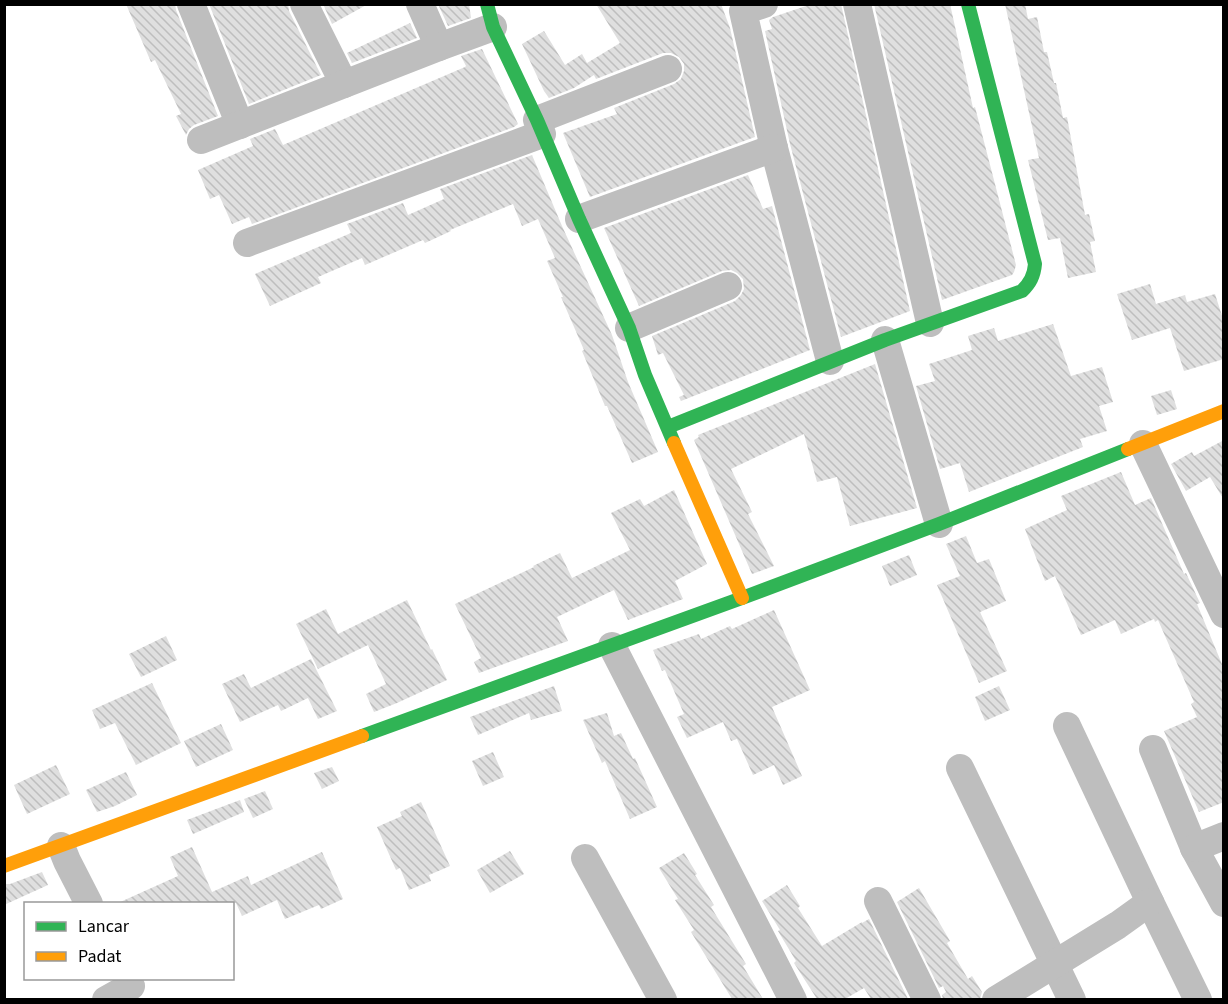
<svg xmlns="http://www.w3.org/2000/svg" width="1228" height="1004" viewBox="0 0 1228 1004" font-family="'Source Sans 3',sans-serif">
<defs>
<pattern id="building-back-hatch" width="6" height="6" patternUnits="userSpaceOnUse" patternTransform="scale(1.5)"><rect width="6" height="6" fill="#dfdfdf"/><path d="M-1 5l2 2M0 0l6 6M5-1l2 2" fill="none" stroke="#bebebe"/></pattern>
</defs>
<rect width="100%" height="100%" fill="#fff"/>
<g fill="url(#building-back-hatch)">
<path d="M 126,4 L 175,4 L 176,10 L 218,116 L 194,125 L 189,129 L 186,135 L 176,116 L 181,114 L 155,60 L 151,62 Z"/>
<path d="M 209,4 L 288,4 L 289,11 L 321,75 L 249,104 Z"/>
<path d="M 323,4 L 368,4 L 332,24 Z"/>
<path d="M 438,4 L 469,4 L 471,18 L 448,26 Z"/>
<path d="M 596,4 L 721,4 L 730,28 L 755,137 L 590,197 L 563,133 L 617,114 L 614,108 L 674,84 L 681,79 L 684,71 L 684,64 L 679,57 L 671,53 L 663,53 L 596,79 L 594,75 L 574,88 L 549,98 L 544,91 L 522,44 L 544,31 L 565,65 L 582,54 L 587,63 L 620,43 Z"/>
<path d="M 812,4 L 841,4 L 910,311 L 841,337 L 790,144 L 765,31 L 772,29 L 769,20 L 773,17 Z"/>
<path d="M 874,4 L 950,4 L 973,108 L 975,107 L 1016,265 L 1014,272 L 1012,275 L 942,300 Z"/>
<path d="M 1005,4 L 1025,4 L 1028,19 L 1037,17 L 1044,52 L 1047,52 L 1054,83 L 1056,83 L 1063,118 L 1067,117 L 1085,215 L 1089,214 L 1095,241 L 1090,242 L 1096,272 L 1068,278 L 1060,238 L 1048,240 L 1028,160 L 1039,158 Z"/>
<path d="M 410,23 L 417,38 L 352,63 L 347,53 Z"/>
<path d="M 482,49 L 518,124 L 514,127 L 252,224 L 249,217 L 232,224 L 219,195 L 210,199 L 198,170 L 253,146 L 250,139 L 275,129 L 283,145 L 465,67 L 466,66 L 461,56 Z"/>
<path d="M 532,155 L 562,226 L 612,335 L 628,382 L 658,452 L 632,463 L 607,406 L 605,406 L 582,351 L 584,350 L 561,297 L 563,297 L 547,261 L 555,258 L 538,219 L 522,226 L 513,204 L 450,230 L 451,231 L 425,243 L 423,240 L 365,265 L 362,258 L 318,277 L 321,283 L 270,306 L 255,274 L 351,233 L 347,224 L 403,203 L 408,215 L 444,199 L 440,189 Z"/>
<path d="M 748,175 L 763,209 L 772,206 L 810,350 L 681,401 L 679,397 L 684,395 L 663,353 L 658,355 L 652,336 L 735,301 L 741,295 L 744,289 L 743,279 L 737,273 L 731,270 L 722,271 L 639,306 L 604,228 Z"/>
<path d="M 1150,284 L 1156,304 L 1185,295 L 1187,302 L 1215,294 L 1224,322 L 1224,359 L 1184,371 L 1170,328 L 1132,340 L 1117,294 Z"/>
<path d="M 1053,324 L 1071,376 L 1102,367 L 1113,402 L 1099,406 L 1107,431 L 1080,439 L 1083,447 L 969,492 L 960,463 L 940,469 L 916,386 L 935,381 L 929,364 L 972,350 L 968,336 L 994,328 L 998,341 Z"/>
<path d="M 875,364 L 917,508 L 850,526 L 837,477 L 817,482 L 804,434 L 731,469 L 752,512 L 748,514 L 774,566 L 752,574 L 694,440 L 699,437 L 698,435 Z"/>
<path d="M 1171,390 L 1177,409 L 1157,415 L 1151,396 Z"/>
<path d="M 1224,440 L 1224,500 L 1210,477 L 1186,491 L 1171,464 L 1192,452 L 1194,456 Z"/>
<path d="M 1121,472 L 1135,505 L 1151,498 L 1184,574 L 1186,573 L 1200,603 L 1197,604 L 1224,669 L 1224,802 L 1199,812 L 1164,731 L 1197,717 L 1191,704 L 1194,702 L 1158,620 L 1155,622 L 1154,619 L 1121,634 L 1115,620 L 1081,635 L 1055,576 L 1045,581 L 1025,529 L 1067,510 L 1061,496 Z"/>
<path d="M 674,490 L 707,564 L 675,581 L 683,599 L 628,620 L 614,590 L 557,617 L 568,641 L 479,673 L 474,662 L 481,658 L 455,604 L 534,567 L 533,566 L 560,553 L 572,578 L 630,550 L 611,513 L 640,499 L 644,506 Z"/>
<path d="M 966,536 L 977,563 L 989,559 L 1006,601 L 980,612 L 1007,671 L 979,683 L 937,585 L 960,576 L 946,544 Z"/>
<path d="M 909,555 L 917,575 L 890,586 L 882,566 Z"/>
<path d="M 407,600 L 431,650 L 432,649 L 447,680 L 397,703 L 374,712 L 366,694 L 386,684 L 368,645 L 318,669 L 296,624 L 326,609 L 338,634 Z"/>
<path d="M 774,610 L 810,690 L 772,707 L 802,776 L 783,785 L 774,765 L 753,775 L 737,739 L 731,741 L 723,722 L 687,738 L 677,717 L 684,714 L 665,670 L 662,671 L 653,650 L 699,634 L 701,639 L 730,626 L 732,629 Z"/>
<path d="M 166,636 L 177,660 L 141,677 L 129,654 Z"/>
<path d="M 311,659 L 337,711 L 318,719 L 308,698 L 281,711 L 278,705 L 240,722 L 222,684 L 244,674 L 251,688 Z"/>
<path d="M 152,683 L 181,743 L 136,765 L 115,723 L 100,729 L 92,710 Z"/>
<path d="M 554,686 L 562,711 L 531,720 L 529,713 L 478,735 L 470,717 Z"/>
<path d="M 999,686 L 1010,710 L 985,721 L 975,697 Z"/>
<path d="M 607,713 L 614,736 L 621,733 L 633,759 L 635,758 L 657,807 L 630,819 L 605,761 L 602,763 L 583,720 Z"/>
<path d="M 221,724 L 233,750 L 196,767 L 184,741 Z"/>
<path d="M 493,752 L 504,777 L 483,786 L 472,761 Z"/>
<path d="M 56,765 L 70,794 L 27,814 L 14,785 Z"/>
<path d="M 332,767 L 339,781 L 322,789 L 314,773 Z"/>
<path d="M 126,772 L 137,795 L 115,806 L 97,812 L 86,790 Z"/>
<path d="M 265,791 L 273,809 L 253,818 L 244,799 Z"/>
<path d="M 240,800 L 244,812 L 193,834 L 187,820 Z"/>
<path d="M 421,802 L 450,866 L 429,875 L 431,881 L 409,890 L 400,868 L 396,870 L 377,827 L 402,816 L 400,812 Z"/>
<path d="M 192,847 L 212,892 L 248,876 L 251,885 L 322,852 L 343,899 L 321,909 L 319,905 L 285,919 L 277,900 L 242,916 L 236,903 L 118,903 L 178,876 L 170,857 Z"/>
<path d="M 510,851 L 524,874 L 490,893 L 477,870 Z"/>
<path d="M 684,853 L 697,874 L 695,875 L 714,905 L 711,907 L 746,964 L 743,966 L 763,999 L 732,999 L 691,932 L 694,930 L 675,900 L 678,899 L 659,868 Z"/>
<path d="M 42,872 L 48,885 L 4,905 L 4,884 L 10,884 Z"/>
<path d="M 787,885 L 800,906 L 798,908 L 822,946 L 862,922 L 862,923 L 869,919 L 908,999 L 871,999 L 864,988 L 845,999 L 817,999 L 794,963 L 796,961 L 778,931 L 780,930 L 762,901 Z"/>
<path d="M 919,888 L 950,941 L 947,943 L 968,979 L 972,976 L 982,992 L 980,999 L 943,999 L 942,995 L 946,992 L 943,986 L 939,988 L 897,902 Z"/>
</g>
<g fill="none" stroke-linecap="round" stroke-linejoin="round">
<g stroke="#bebebe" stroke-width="28">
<path d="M 191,4 L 240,125"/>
<path d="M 304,4 L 344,84"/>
<path d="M 420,4 L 439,47"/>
<path d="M 764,4 L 743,11 L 774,148 L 830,361"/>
<path d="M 857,4 L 930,323"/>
<path d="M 537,120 L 668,69"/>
<path d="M 201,140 L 439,47 L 493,27"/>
<path d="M 579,219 L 774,148"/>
<path d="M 247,243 L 542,134"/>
<path d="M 629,328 L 728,286"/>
<path d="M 885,340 L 939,524"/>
<path d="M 1143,444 L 1224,614"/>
<path d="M 612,646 L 793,1000"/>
<path d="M 1067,726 L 1150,902 L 1198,1000"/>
<path d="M 1153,749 L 1194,848 L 1224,903"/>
<path d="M 960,768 L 1072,1000"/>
<path d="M 61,846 L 67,861 L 89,904"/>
<path d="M 1194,848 L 1224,836"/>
<path d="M 585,858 L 663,1000"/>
<path d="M 878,901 L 927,1000"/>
<path d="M 106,1000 L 131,986"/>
<path d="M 996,1000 L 1118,925 L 1150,902"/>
</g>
<g stroke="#30b455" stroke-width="14">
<path d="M 487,4 L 493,27 L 537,120 L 579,219 L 629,328 L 645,375 L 674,443"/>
<path d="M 668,427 L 885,340 L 1022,291 C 1030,283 1034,276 1035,264 L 968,4"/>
<path d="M 362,736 L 742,598 L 939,524 L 1128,449"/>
</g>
<g stroke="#ff9f0a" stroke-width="14">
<path d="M 674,443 L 742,598"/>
<path d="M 1128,449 L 1224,411"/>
<path d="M 4,866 L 362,736"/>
</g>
</g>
<rect width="1228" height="1004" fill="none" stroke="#000000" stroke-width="12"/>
<rect x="24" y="902" width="210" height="78" fill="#ffffff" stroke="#999999" stroke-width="1.5"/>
<rect x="36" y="922" width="30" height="9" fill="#30b455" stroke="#999999" stroke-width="1.5"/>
<text x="78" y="932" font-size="18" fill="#000000">Lancar</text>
<rect x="36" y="952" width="30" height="9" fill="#ff9f0a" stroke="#999999" stroke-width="1.5"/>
<text x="78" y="962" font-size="18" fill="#000000">Padat</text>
</svg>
